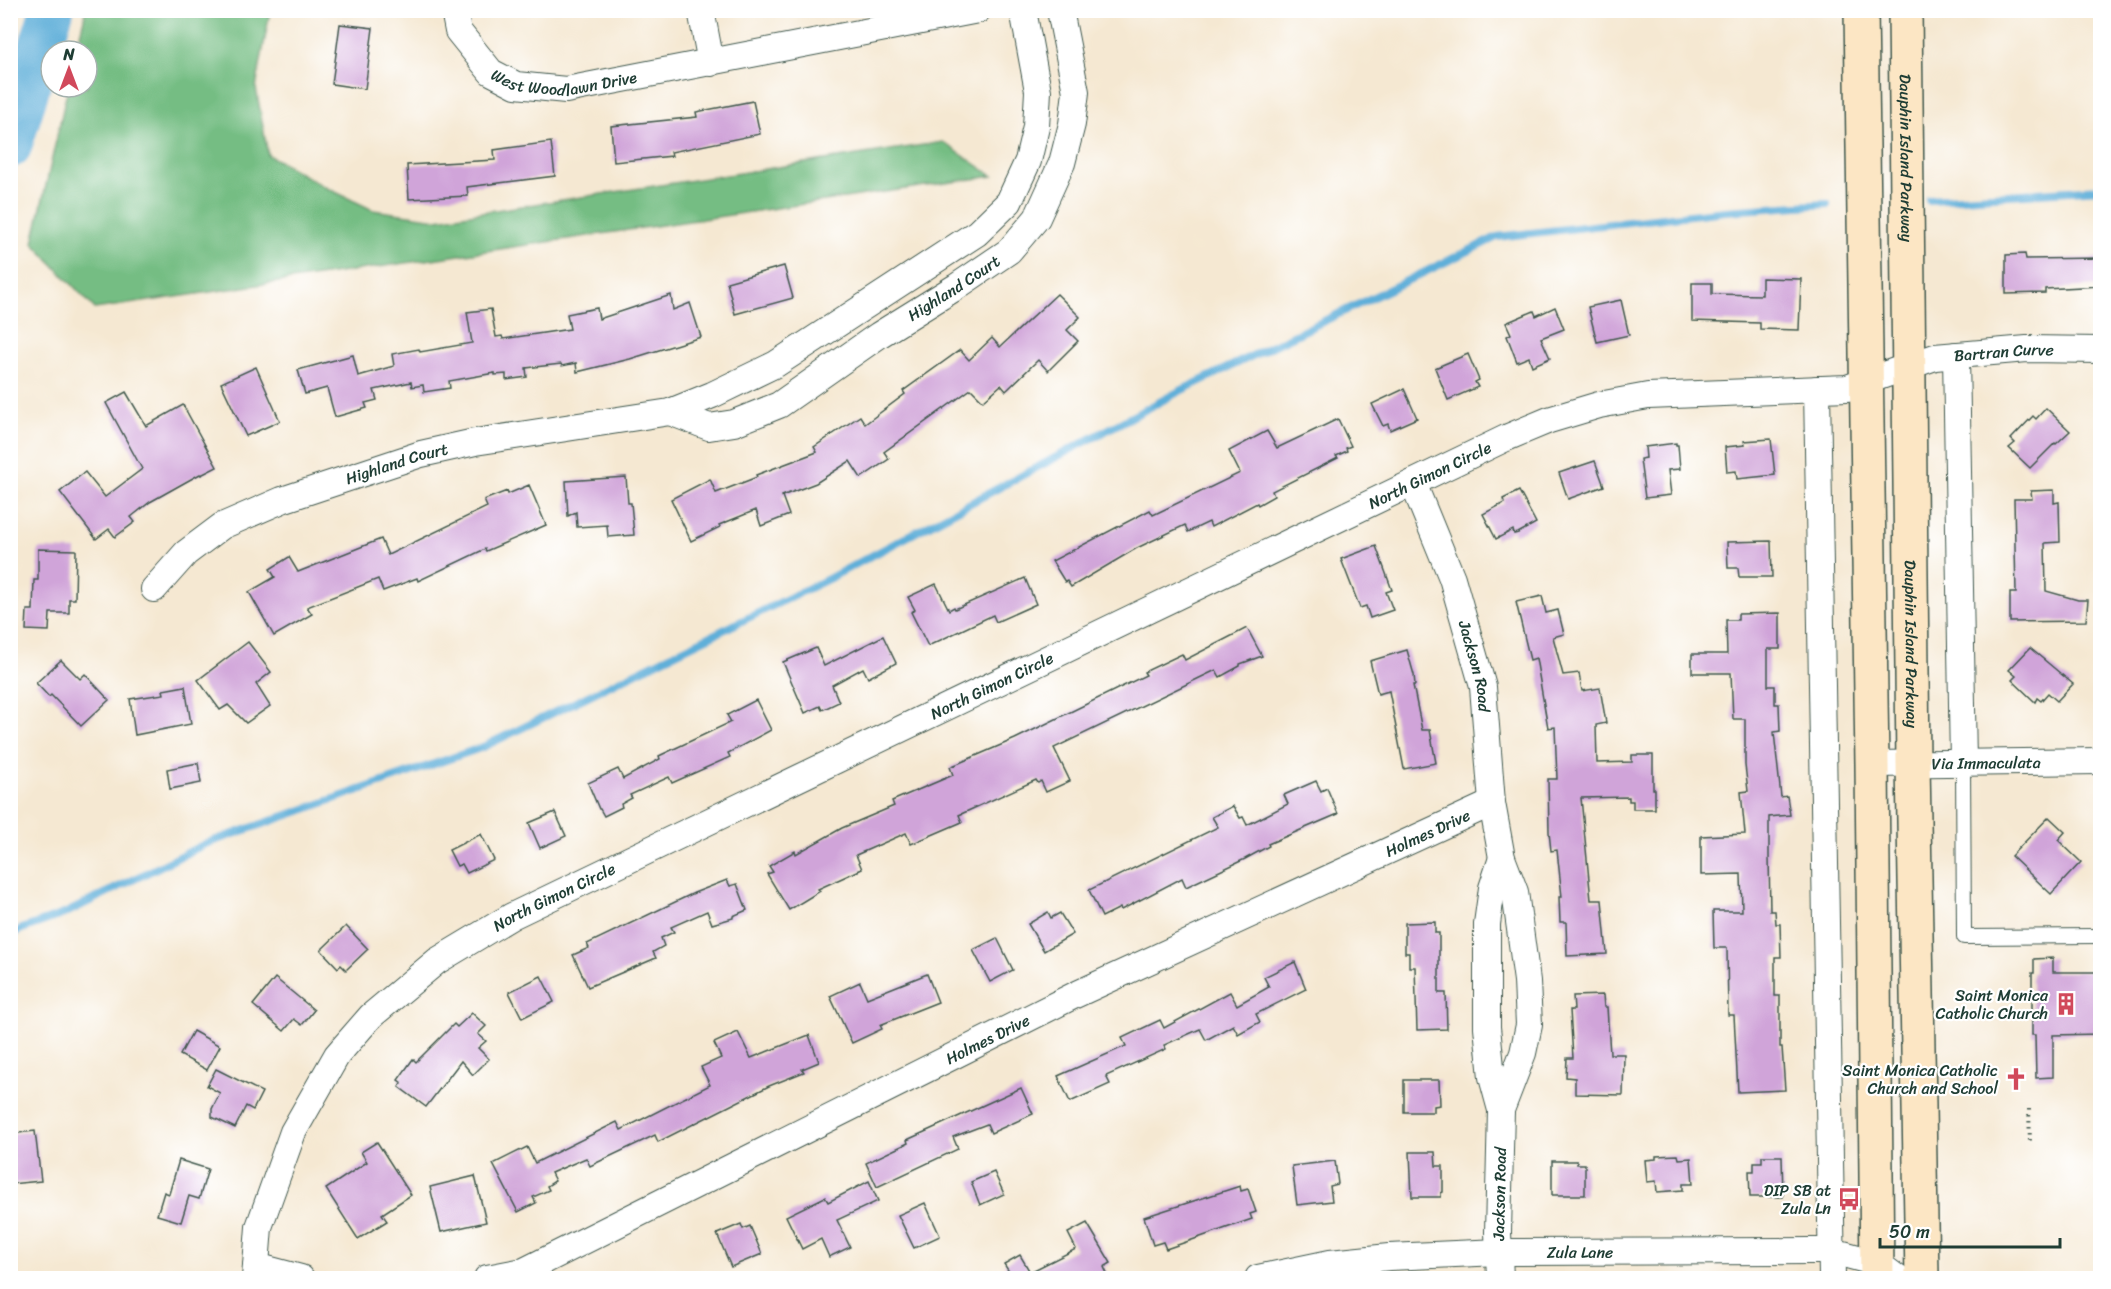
<svg xmlns="http://www.w3.org/2000/svg" width="2111" height="1289" viewBox="0 0 2111 1289" font-family="Sriracha,sans-serif">
<rect width="100%" height="100%" fill="#fff"/>
<filter id="ink" filterUnits="userSpaceOnUse"><feTurbulence type="fractalNoise" baseFrequency=".0167" numOctaves="2"/><feDisplacementMap in="SourceGraphic" scale="12" xChannelSelector="R" yChannelSelector="G"/><feConvolveMatrix kernelMatrix="1 2 1 2 8 2 1 2 1" color-interpolation-filters="sRGB"/></filter>
<filter id="wash" filterUnits="userSpaceOnUse"><feTurbulence type="fractalNoise" baseFrequency=".008" numOctaves="4" result="noise"/><feDisplacementMap in="SourceGraphic" scale="24" xChannelSelector="R" yChannelSelector="G"/><feGaussianBlur stdDeviation="1.35" result="paint"/><feColorMatrix in="noise" values="0 0 0 0 0 0 0 0 0 0 0 0 0 0 0 0 0 1.4 0 .05"/><feComposite in="paint" operator="in"/></filter>
<g filter="url(#wash)">
<rect width="100%" height="100%" fill="#f5e8d2"/>
<path fill="#74bd83" stroke="#4a7d5c" stroke-width="1.5" d="M 86,10 L 270,11 L 256,88 L 268,155 L 325,187 L 373,210 L 437,219 L 943,142 L 993,176 L 95,309 L 33,243 L 68,87 L 87,87 L 87,51 L 76,51 Z"/>
<g fill="none" stroke-linecap="round" stroke-linejoin="round">
<g stroke="#5eafd9" stroke-width="8">
<path d="M 1929,200 L 2100,189"/>
<path d="M 10,935 L 22,929 L 64,914 L 205,844 L 483,747 L 830,578 L 1180,391 L 1497,237 L 1725,211 L 1827,204"/>
</g>
<path stroke="#5eafd9" stroke-width="44" d="M 10,146 L 52,10"/>
</g>
<g id="blocks">
<g fill="#d0a4d9">
<path d="M 340,24 L 373,28 L 365,89 L 332,84 Z"/>
<path d="M 753,101 L 760,134 L 671,152 L 672,156 L 614,162 L 611,126 L 697,117 L 696,112 Z"/>
<path d="M 551,142 L 555,176 L 467,187 L 468,196 L 409,199 L 407,165 L 495,160 L 494,150 Z"/>
<path d="M 2025,254 L 2026,259 L 2100,258 L 2100,286 L 2045,289 L 2045,293 L 2006,294 L 2006,255 Z"/>
<path d="M 784,266 L 793,298 L 735,314 L 727,282 Z"/>
<path d="M 1762,278 L 1801,279 L 1799,330 L 1760,329 L 1760,323 L 1692,321 L 1692,283 L 1712,283 L 1712,294 L 1762,295 Z"/>
<path d="M 1057,294 L 1080,317 L 1067,330 L 1078,341 L 1048,371 L 1038,360 L 1006,391 L 1001,385 L 983,401 L 971,389 L 884,452 L 889,459 L 861,478 L 850,461 L 816,483 L 782,496 L 789,515 L 761,526 L 756,510 L 719,525 L 720,527 L 691,541 L 671,499 L 710,479 L 716,493 L 757,477 L 756,475 L 817,452 L 814,447 L 860,416 L 865,424 L 905,394 L 903,391 L 960,350 L 969,360 L 992,338 L 1000,347 Z"/>
<path d="M 671,295 L 673,310 L 690,303 L 701,337 L 630,359 L 577,372 L 576,363 L 562,366 L 561,364 L 526,368 L 527,377 L 506,380 L 506,374 L 495,375 L 495,373 L 449,381 L 450,388 L 424,392 L 423,385 L 412,387 L 411,382 L 374,390 L 377,400 L 365,403 L 367,408 L 335,417 L 327,388 L 305,394 L 298,370 L 353,355 L 358,376 L 394,366 L 392,354 L 419,349 L 420,352 L 472,343 L 467,312 L 491,309 L 496,337 L 502,336 L 503,339 L 570,329 L 567,314 L 597,308 L 599,319 Z"/>
<path d="M 1621,300 L 1629,335 L 1597,342 L 1588,307 Z"/>
<path d="M 1555,307 L 1564,329 L 1541,338 L 1550,358 L 1532,366 L 1529,357 L 1517,362 L 1507,336 L 1511,334 L 1506,323 L 1534,311 L 1536,316 Z"/>
<path d="M 1468,354 L 1479,380 L 1475,382 L 1478,387 L 1448,400 L 1435,368 Z"/>
<path d="M 256,367 L 280,421 L 246,436 L 221,383 Z"/>
<path d="M 1404,389 L 1417,418 L 1390,430 L 1388,424 L 1383,426 L 1372,404 Z"/>
<path d="M 126,392 L 146,426 L 183,405 L 217,467 L 201,475 L 200,474 L 150,502 L 131,517 L 135,522 L 115,537 L 109,529 L 96,539 L 60,492 L 85,472 L 105,497 L 142,469 L 106,403 Z"/>
<path d="M 2046,408 L 2070,431 L 2056,444 L 2055,443 L 2030,468 L 2009,448 L 2015,443 L 2011,439 L 2033,416 L 2036,419 Z"/>
<path d="M 1338,419 L 1351,446 L 1346,448 L 1347,451 L 1336,456 L 1338,458 L 1272,491 L 1274,496 L 1258,505 L 1257,503 L 1211,527 L 1209,522 L 1188,532 L 1185,525 L 1137,548 L 1071,587 L 1067,581 L 1065,582 L 1052,561 L 1150,510 L 1153,515 L 1240,473 L 1229,451 L 1267,431 L 1277,448 Z"/>
<path d="M 1771,439 L 1775,475 L 1737,479 L 1736,471 L 1727,472 L 1725,447 L 1745,445 L 1744,441 Z"/>
<path d="M 1676,443 L 1676,445 L 1678,445 L 1680,469 L 1668,470 L 1671,495 L 1645,498 L 1640,459 L 1646,458 L 1645,447 Z"/>
<path d="M 1595,461 L 1604,486 L 1568,499 L 1559,473 Z"/>
<path d="M 626,477 L 628,503 L 631,503 L 634,535 L 608,537 L 607,525 L 577,527 L 576,512 L 568,516 L 566,481 Z"/>
<path d="M 529,485 L 546,525 L 486,551 L 485,549 L 418,581 L 417,578 L 383,591 L 378,579 L 307,607 L 312,614 L 274,636 L 249,592 L 275,577 L 270,569 L 289,557 L 298,572 L 381,539 L 388,555 L 487,507 L 484,500 L 507,491 L 508,494 Z"/>
<path d="M 2054,490 L 2054,503 L 2059,502 L 2060,542 L 2045,543 L 2046,591 L 2078,600 L 2088,600 L 2086,621 L 2010,622 L 2010,593 L 2016,593 L 2014,499 L 2032,499 L 2031,491 Z"/>
<path d="M 1519,491 L 1536,523 L 1518,533 L 1514,534 L 1513,530 L 1496,539 L 1483,514 L 1504,503 L 1503,499 Z"/>
<path d="M 1771,541 L 1772,577 L 1739,577 L 1738,568 L 1728,568 L 1727,542 Z"/>
<path d="M 1376,546 L 1392,590 L 1386,592 L 1393,610 L 1370,618 L 1366,606 L 1360,608 L 1341,559 Z"/>
<path d="M 38,549 L 76,550 L 75,599 L 69,599 L 69,613 L 50,613 L 49,631 L 26,630 L 27,610 L 33,610 L 34,580 L 38,580 Z"/>
<path d="M 1025,578 L 1036,604 L 996,622 L 993,615 L 928,646 L 911,612 L 915,610 L 908,597 L 936,584 L 949,610 L 954,607 L 955,609 Z"/>
<path d="M 1542,596 L 1546,613 L 1558,610 L 1564,634 L 1553,637 L 1563,675 L 1579,673 L 1582,691 L 1600,688 L 1606,723 L 1596,725 L 1597,763 L 1632,762 L 1632,755 L 1653,755 L 1653,789 L 1655,789 L 1655,809 L 1633,809 L 1633,801 L 1629,801 L 1629,797 L 1581,798 L 1591,900 L 1602,900 L 1607,954 L 1567,956 L 1566,922 L 1560,922 L 1559,897 L 1562,897 L 1557,850 L 1551,851 L 1549,832 L 1548,779 L 1557,779 L 1555,727 L 1548,728 L 1536,658 L 1530,660 L 1516,602 Z"/>
<path d="M 1780,613 L 1780,649 L 1768,649 L 1768,686 L 1775,686 L 1775,704 L 1779,704 L 1780,731 L 1774,732 L 1781,797 L 1787,796 L 1790,815 L 1769,817 L 1769,856 L 1770,911 L 1775,911 L 1776,924 L 1780,924 L 1781,957 L 1775,957 L 1775,996 L 1780,996 L 1780,1047 L 1782,1047 L 1785,1090 L 1738,1092 L 1734,1015 L 1728,1015 L 1727,948 L 1714,948 L 1713,911 L 1742,911 L 1741,874 L 1701,875 L 1701,836 L 1745,834 L 1741,792 L 1748,791 L 1745,765 L 1745,719 L 1733,719 L 1731,673 L 1692,673 L 1692,654 L 1727,654 L 1726,620 L 1738,620 L 1738,614 Z"/>
<path d="M 1247,628 L 1262,656 L 1240,664 L 1240,666 L 1220,677 L 1216,670 L 1054,748 L 1070,781 L 1046,792 L 1041,781 L 1038,783 L 1036,780 L 959,815 L 962,822 L 911,844 L 906,833 L 856,855 L 862,869 L 818,889 L 820,891 L 789,910 L 767,874 L 773,872 L 769,866 L 795,851 L 796,854 L 842,828 L 894,806 L 892,801 L 953,775 L 950,767 L 1015,739 L 1146,675 L 1144,672 L 1182,654 L 1185,660 Z"/>
<path d="M 883,636 L 896,663 L 868,678 L 863,668 L 832,685 L 839,702 L 822,710 L 820,706 L 805,713 L 783,662 L 816,648 L 824,666 Z"/>
<path d="M 248,642 L 271,672 L 256,684 L 270,706 L 246,723 L 228,705 L 220,710 L 198,680 Z"/>
<path d="M 2030,648 L 2073,684 L 2057,701 L 2048,693 L 2041,701 L 2037,698 L 2035,702 L 2012,680 L 2016,676 L 2009,670 Z"/>
<path d="M 1407,650 L 1414,675 L 1415,685 L 1413,685 L 1422,730 L 1430,730 L 1436,763 L 1404,769 L 1389,691 L 1378,694 L 1370,661 Z"/>
<path d="M 61,660 L 80,679 L 85,674 L 109,700 L 81,726 L 51,695 L 49,697 L 36,683 Z"/>
<path d="M 185,686 L 191,724 L 135,735 L 130,699 L 164,694 L 163,690 Z"/>
<path d="M 756,700 L 771,730 L 728,753 L 730,757 L 672,783 L 669,777 L 630,795 L 632,798 L 621,804 L 622,807 L 604,816 L 600,809 L 599,809 L 588,783 L 618,769 L 623,779 L 660,759 L 659,756 L 731,722 L 727,715 Z"/>
<path d="M 198,763 L 201,783 L 170,789 L 167,769 Z"/>
<path d="M 1316,781 L 1321,791 L 1327,788 L 1338,814 L 1268,844 L 1269,846 L 1245,859 L 1186,887 L 1182,878 L 1121,910 L 1120,908 L 1102,917 L 1089,890 L 1218,827 L 1212,817 L 1233,806 L 1240,818 L 1243,817 L 1247,825 L 1288,804 L 1284,795 Z"/>
<path d="M 555,812 L 566,836 L 540,848 L 529,823 Z"/>
<path d="M 2049,817 L 2065,832 L 2058,840 L 2081,862 L 2051,894 L 2011,856 Z"/>
<path d="M 481,834 L 494,860 L 467,873 L 462,864 L 457,866 L 449,850 Z"/>
<path d="M 727,880 L 730,886 L 737,884 L 747,910 L 733,916 L 733,918 L 712,924 L 707,911 L 671,927 L 674,932 L 661,938 L 664,946 L 653,952 L 656,958 L 588,987 L 573,955 L 589,948 L 587,944 L 694,893 Z"/>
<path d="M 1048,912 L 1051,918 L 1060,913 L 1073,934 L 1044,951 L 1028,924 Z"/>
<path d="M 1435,922 L 1435,933 L 1439,933 L 1439,993 L 1446,993 L 1447,1029 L 1417,1030 L 1415,967 L 1409,967 L 1409,953 L 1405,953 L 1405,923 Z"/>
<path d="M 346,926 L 368,949 L 346,970 L 341,965 L 338,968 L 321,950 Z"/>
<path d="M 997,938 L 1013,970 L 990,982 L 973,950 Z"/>
<path d="M 2053,958 L 2053,972 L 2100,972 L 2100,1034 L 2053,1035 L 2053,1077 L 2036,1078 L 2035,1035 L 2032,1035 L 2032,973 L 2034,973 L 2034,959 Z"/>
<path d="M 1295,962 L 1306,989 L 1256,1014 L 1260,1022 L 1238,1034 L 1233,1025 L 1206,1040 L 1200,1029 L 1164,1045 L 1166,1049 L 1106,1076 L 1110,1084 L 1070,1102 L 1058,1076 L 1126,1046 L 1122,1038 L 1160,1020 L 1164,1028 L 1230,992 L 1237,1005 L 1269,987 L 1264,977 Z"/>
<path d="M 927,974 L 938,1002 L 880,1025 L 882,1029 L 852,1043 L 830,996 L 860,982 L 867,998 Z"/>
<path d="M 541,976 L 554,1002 L 522,1018 L 509,992 Z"/>
<path d="M 275,978 L 314,1010 L 302,1025 L 294,1019 L 284,1031 L 253,1005 Z"/>
<path d="M 1603,995 L 1604,1007 L 1607,1007 L 1610,1054 L 1624,1054 L 1623,1095 L 1575,1094 L 1575,1078 L 1566,1077 L 1567,1058 L 1573,1058 L 1570,1010 L 1574,1010 L 1573,996 Z"/>
<path d="M 472,1013 L 486,1026 L 478,1034 L 486,1041 L 478,1048 L 489,1059 L 473,1075 L 461,1061 L 426,1107 L 399,1087 L 402,1083 L 398,1080 L 413,1059 L 416,1062 L 454,1024 L 457,1027 Z"/>
<path d="M 193,1031 L 220,1046 L 207,1070 L 180,1055 Z"/>
<path d="M 738,1032 L 751,1058 L 809,1035 L 819,1062 L 802,1069 L 804,1072 L 769,1086 L 658,1142 L 655,1135 L 590,1166 L 586,1158 L 551,1173 L 555,1181 L 547,1186 L 549,1190 L 533,1197 L 536,1203 L 518,1212 L 493,1164 L 527,1147 L 535,1163 L 617,1122 L 621,1130 L 710,1085 L 701,1067 L 721,1058 L 714,1043 Z"/>
<path d="M 216,1069 L 262,1092 L 253,1110 L 246,1106 L 235,1128 L 212,1117 L 212,1109 L 220,1093 L 207,1086 Z"/>
<path d="M 1404,1080 L 1439,1080 L 1440,1105 L 1434,1106 L 1434,1112 L 1404,1112 Z"/>
<path d="M 1021,1088 L 1033,1114 L 991,1133 L 987,1124 L 953,1137 L 958,1149 L 877,1187 L 866,1163 L 908,1143 L 907,1140 Z"/>
<path d="M 35,1131 L 41,1181 L 10,1184 L 10,1134 Z"/>
<path d="M 377,1142 L 411,1195 L 382,1214 L 387,1221 L 358,1239 L 326,1189 L 367,1162 L 361,1152 Z"/>
<path d="M 1410,1152 L 1435,1152 L 1436,1166 L 1443,1166 L 1443,1192 L 1441,1193 L 1441,1197 L 1412,1197 Z"/>
<path d="M 1678,1155 L 1679,1159 L 1691,1158 L 1693,1184 L 1683,1184 L 1683,1190 L 1657,1192 L 1656,1181 L 1647,1182 L 1645,1160 L 1656,1159 L 1656,1156 Z"/>
<path d="M 1762,1156 L 1782,1156 L 1783,1197 L 1750,1197 L 1749,1171 L 1754,1171 L 1754,1162 L 1762,1162 Z"/>
<path d="M 179,1160 L 208,1169 L 199,1199 L 189,1196 L 181,1222 L 157,1215 L 164,1192 L 169,1194 Z"/>
<path d="M 1335,1161 L 1338,1184 L 1330,1186 L 1332,1201 L 1297,1205 L 1292,1166 Z"/>
<path d="M 1552,1161 L 1577,1161 L 1577,1164 L 1585,1164 L 1585,1195 L 1552,1195 Z"/>
<path d="M 994,1172 L 1004,1194 L 980,1205 L 971,1182 Z"/>
<path d="M 475,1176 L 486,1222 L 441,1232 L 430,1187 Z"/>
<path d="M 869,1181 L 878,1201 L 837,1220 L 850,1247 L 829,1257 L 821,1239 L 802,1249 L 786,1216 L 825,1197 L 828,1202 Z"/>
<path d="M 1240,1186 L 1241,1191 L 1248,1189 L 1256,1212 L 1250,1214 L 1252,1219 L 1166,1249 L 1163,1242 L 1153,1245 L 1144,1217 Z"/>
<path d="M 925,1203 L 940,1236 L 914,1248 L 898,1215 Z"/>
<path d="M 1087,1223 L 1111,1263 L 1104,1267 L 1109,1278 L 1013,1278 L 1004,1264 L 1020,1255 L 1030,1272 L 1076,1249 L 1068,1233 Z"/>
<path d="M 741,1224 L 743,1229 L 750,1226 L 762,1254 L 731,1267 L 717,1234 Z"/>
</g>
</g>
</g>
<g filter="url(#ink)">
<use href="#blocks" fill-opacity="0" stroke="#3f574c" stroke-width="1.5"/>
<g fill="none" stroke-linecap="round" stroke-linejoin="round">
<g stroke="#3f574c" stroke-width="16">
<path id="lane" d="M 1963,763 L 1964,937 L 2100,936"/>
</g>
<g stroke="#3f574c" stroke-width="28">
<g id="street">
<path id="s1" d="M 454,10 L 458,31 L 491,72 L 516,85 L 566,90 L 978,10"/>
<path d="M 701,10 L 711,63"/>
<path d="M 1956,355 L 1963,763"/>
<path d="M 1817,389 L 1832,1278"/>
<path id="s2" d="M 670,412 L 709,427 L 734,423 L 779,405 L 879,335 L 956,287 L 1009,251 L 1037,218 L 1062,163 L 1072,124 L 1076,92 L 1060,10"/>
<path id="s3" d="M 1413,483 L 1452,578 L 1483,687 L 1492,803 L 1502,858 L 1515,892 L 1527,981 L 1529,1025 L 1523,1053 L 1501,1110"/>
<path id="s4" d="M 154,589 L 186,553 L 222,526 L 282,500 L 421,454 L 475,442 L 670,412 L 712,395 L 776,364 L 977,233 L 1009,202 L 1028,161 L 1036,127 L 1038,91 L 1023,10"/>
<path id="s5" d="M 1872,764 L 2100,761"/>
<path d="M 256,1266 L 301,1278"/>
<path id="s6" d="M 255,1278 L 259,1227 L 293,1132 L 337,1055 L 371,1016 L 437,961 L 512,916 L 1506,438 L 1549,420 L 1599,405 L 1648,396 L 1847,388 L 1935,357 L 2027,349 L 2100,350"/>
<path id="s7" d="M 487,1278 L 524,1271 L 1075,995 L 1492,803"/>
<path id="s8" d="M 1258,1278 L 1330,1263 L 1389,1257 L 1499,1252 L 1811,1251 L 1832,1251 L 1877,1263 L 1897,1278"/>
<path id="s9" d="M 1500,1278 L 1498,1232 L 1501,1110 L 1492,1077 L 1487,1027 L 1487,924 L 1492,888 L 1502,858"/>
</g>
</g>
<g stroke="#3f574c" stroke-width="36">
<g id="secondary">
<path d="M 1861,10 L 1872,764 L 1877,1278"/>
<path id="s10" d="M 1905,10 L 1913,764 L 1922,1278"/>
</g>
</g>
<path stroke="#3f574c" stroke-width="4" stroke-dasharray="1.5 4.5" stroke-linecap="butt" d="M 2029,1109 L 2030,1143"/>
<use href="#lane" stroke="#fff" stroke-width="14"/>
<use href="#street" stroke="#fff" stroke-width="26"/>
<use href="#secondary" stroke="#fce6c4" stroke-width="33"/>
</g>
</g>
<defs>
<g id="building-bare" transform="scale(1.8)"><path d="M-4-6H4V6H1V3H-1V6H-4ZM-2.5-4.3h1.7v1.8h-1.7ZM.8-4.3h1.7v1.8H.8ZM-2.5-1h1.7V.8h-1.7ZM.8-1h1.7V.8H.8Z" fill="#d1495b" stroke="#fff" stroke-width="2.5" paint-order="stroke"/></g>
<g id="church-bare" transform="scale(1.8)"><path d="M-1.2-6h2.4v3.5h3.3v2.4h-3.3V6h-2.4V-.1h-3.3v-2.4h3.3Z" fill="#d1495b" stroke="#fff" stroke-width="2.5" paint-order="stroke"/></g>
<g id="bus-bare" transform="scale(1.8)"><path d="M-5-6H5V4H4V6H2V4H-2V6H-4V4H-5ZM-3.5-4V0h7V-4ZM-3.5 1.2v1.5H-2V1.2ZM2 1.2v1.5H3.5V1.2Z" fill="#d1495b" stroke="#fff" stroke-width="2.5" paint-order="stroke"/></g>
</defs>
<g fill-rule="evenodd">
<use href="#building-bare" x="2066" y="1004"/>
<use href="#church-bare" x="2016" y="1079"/>
<use href="#bus-bare" x="1849" y="1199"/>
</g>
<g text-anchor="middle" stroke-width="4.5" stroke-linejoin="round" paint-order="stroke">
<g font-size="16" fill="#1f3d34" stroke="#fff">
<text dy="6" stroke="none"><textPath href="#s1" startOffset="150">West Woodlawn Drive</textPath></text>
<text dy="6" stroke="none"><textPath href="#s10" startOffset="148">Dauphin Island Parkway</textPath></text>
<text dy="6" stroke="none"><textPath href="#s2" startOffset="326">Highland Court</textPath></text>
<text dy="6" stroke="none"><textPath href="#s6" startOffset="2079">Bartran Curve</textPath></text>
<text dy="6" stroke="none"><textPath href="#s4" startOffset="279">Highland Court</textPath></text>
<text dy="6" stroke="none"><textPath href="#s6" startOffset="1484">North Gimon Circle</textPath></text>
<text dy="6" stroke="none"><textPath href="#s10" startOffset="634">Dauphin Island Parkway</textPath></text>
<text dy="6" stroke="none"><textPath href="#s3" startOffset="194">Jackson Road</textPath></text>
<text dy="6" stroke="none"><textPath href="#s6" startOffset="998">North Gimon Circle</textPath></text>
<text dy="6" stroke="none"><textPath href="#s5" startOffset="114">Via Immaculata</textPath></text>
<text dy="6" stroke="none"><textPath href="#s7" startOffset="1042">Holmes Drive</textPath></text>
<text dy="6" stroke="none"><textPath href="#s6" startOffset="512">North Gimon Circle</textPath></text>
<text dy="6" stroke="none"><textPath href="#s7" startOffset="556">Holmes Drive</textPath></text>
<text dy="6" stroke="none"><textPath href="#s9" startOffset="84">Jackson Road</textPath></text>
<text dy="6" stroke="none"><textPath href="#s8" startOffset="324">Zula Lane</textPath></text>
</g>
<g font-size="16" fill="#1f3d34" stroke="#fff" text-anchor="end">
<text x="2048" y="1001">Saint Monica<tspan x="2048" dy="18">Catholic Church</tspan></text>
<text x="1998" y="1076">Saint Monica Catholic<tspan x="1998" dy="18">Church and School</tspan></text>
<text x="1831" y="1196">DIP SB at<tspan x="1831" dy="18">Zula Ln</tspan></text>
</g>
</g>
<rect width="2111" height="1289" fill="none" stroke="#fff" stroke-width="36"/>
<g transform="translate(69 69)"><circle r="28" fill="#ffffff" stroke="#a5b1ae" stroke-width="1.5"/>
<path d="M0-4.5L10 22L0 15L-10 22Z" fill="#d1495b"/>
<text y="-9" font-size="16" font-weight="bold" text-anchor="middle" fill="#1f3d34">N</text>
</g>
<path d="M1880 1238v9h180v-9" fill="none" stroke="#1f3d34" stroke-width="3"/>
<text x="1889" y="1238" font-size="18" fill="#1f3d34" stroke="#ffffff" stroke-width="4.5" paint-order="stroke">50 m</text>
</svg>
